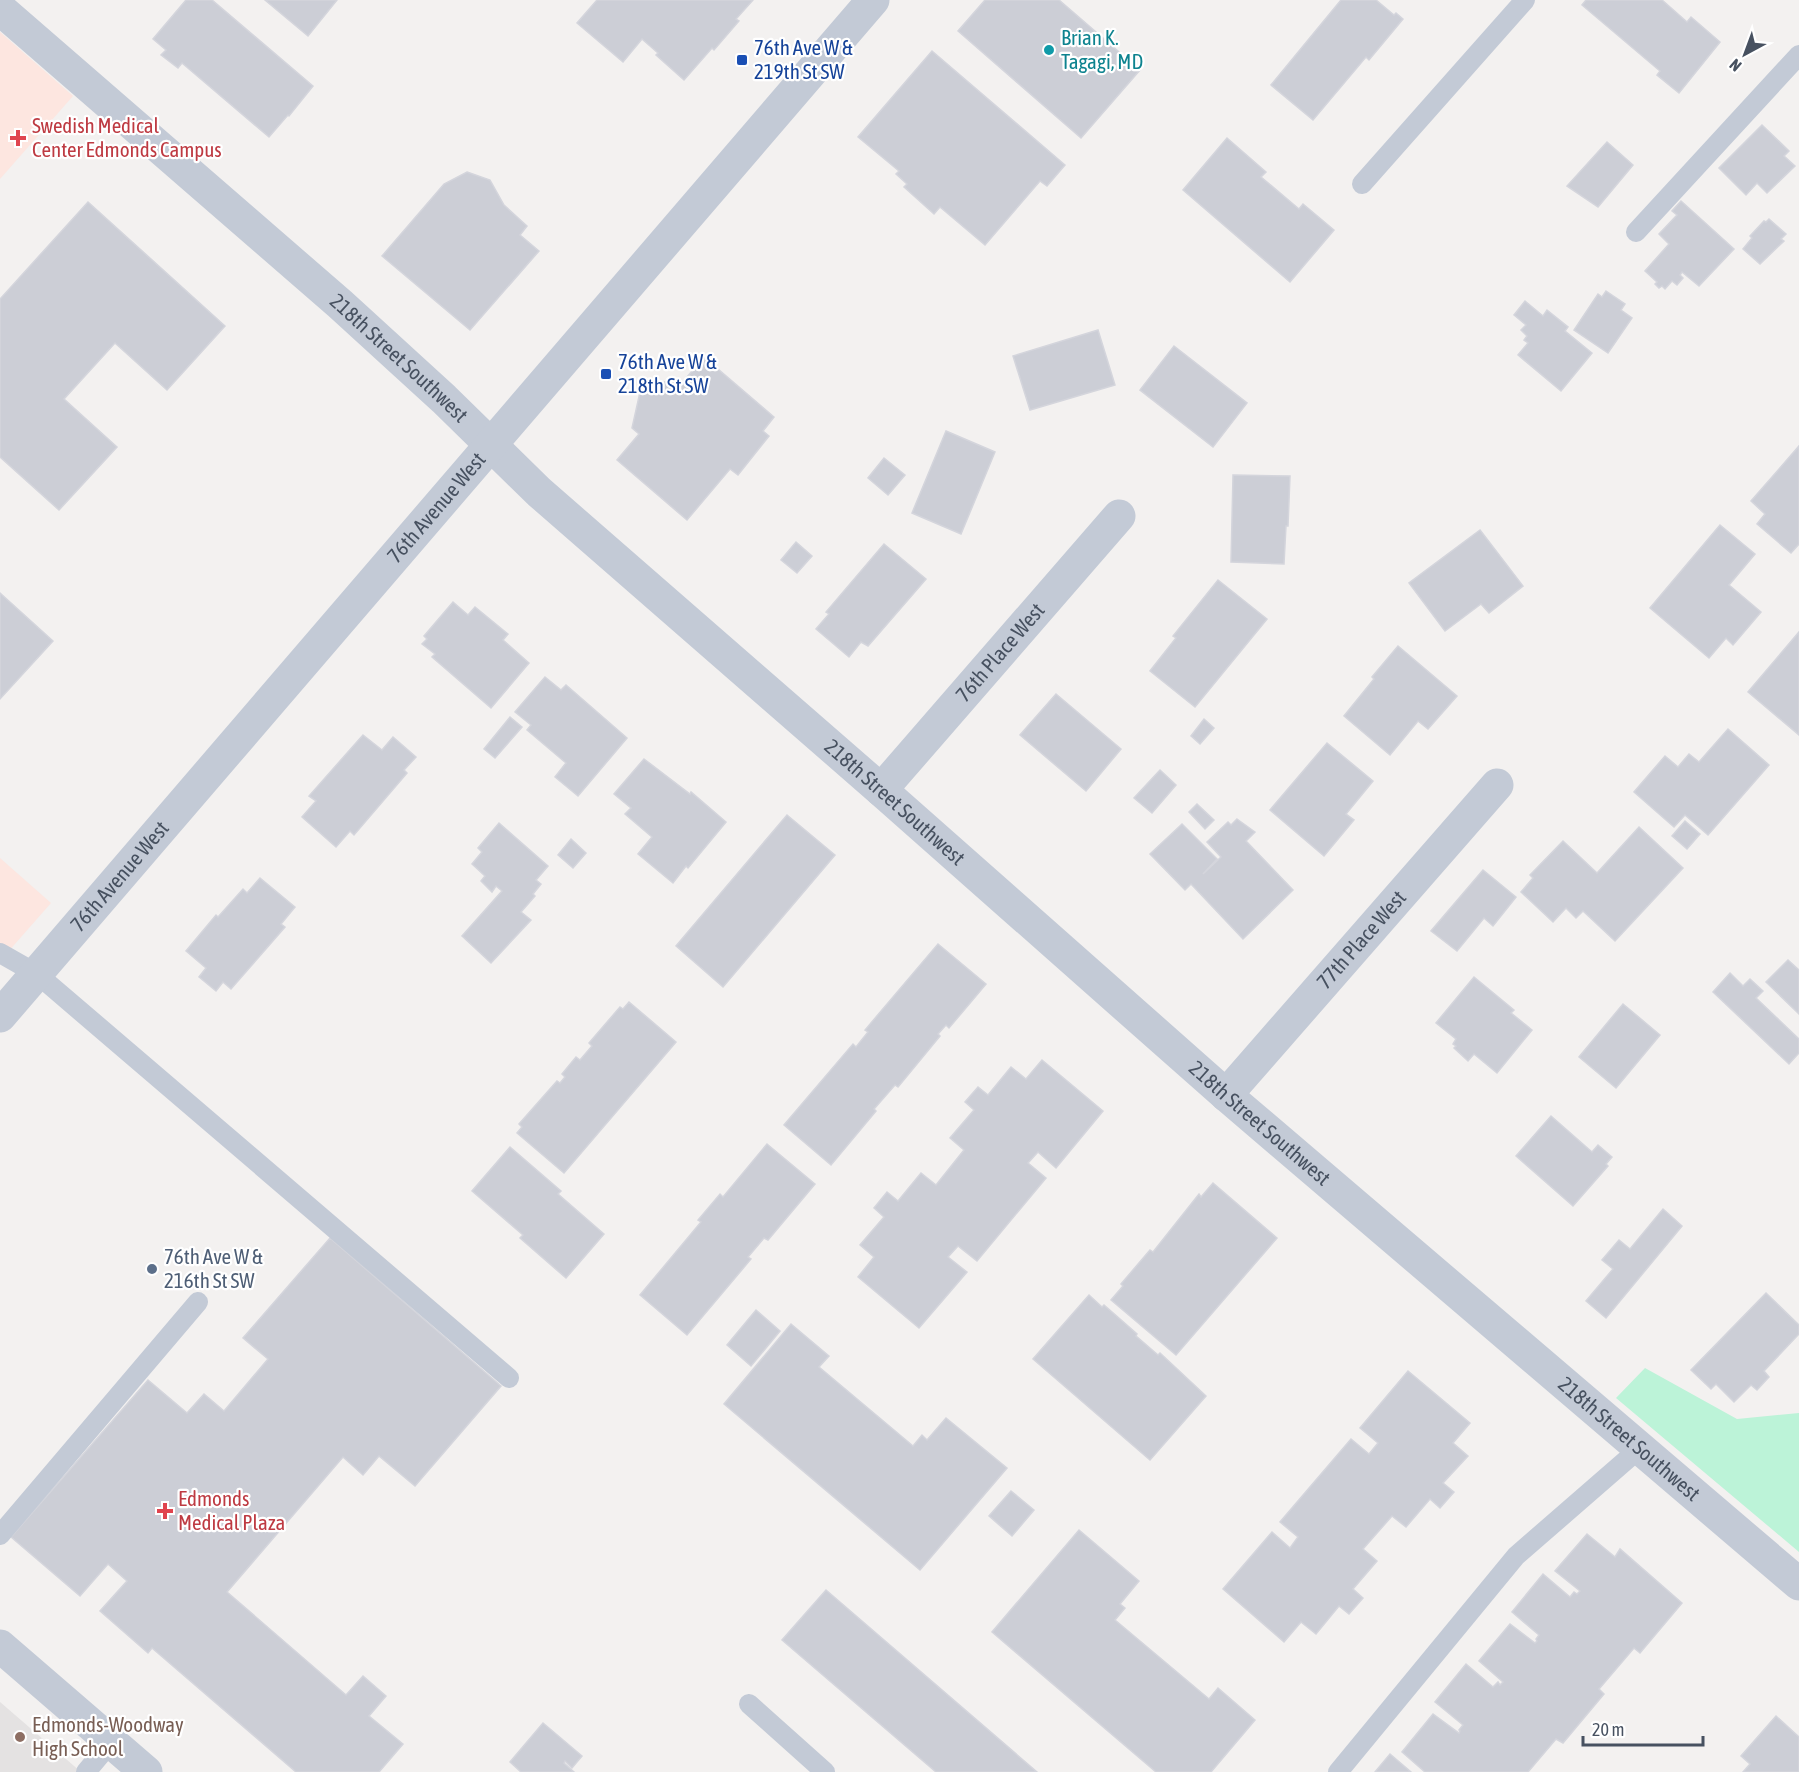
<svg xmlns="http://www.w3.org/2000/svg" width="1799" height="1772" viewBox="0 0 1799 1772" font-family="'Asap Condensed',sans-serif">
<rect width="100%" height="100%" fill="#f3f1f0"/>
<path fill="#e4e2e2" d="M 0,1702 L 81,1772 L 0,1772 Z"/>
<g fill="#fde6e0">
<path d="M 0,32 L 73,96 L 0,179 Z"/>
<path d="M 0,858 L 51,903 L 0,961 Z"/>
</g>
<path fill="#bcf3d8" d="M 1645,1368 L 1737,1419 L 1799,1413 L 1799,1552 L 1616,1398 Z"/>
<g fill="#ccced6" stroke="#d4d5dc" stroke-width="1.5">
<path d="M 186,0 L 212,0 L 313,86 L 289,116 L 288,115 L 269,137 L 182,63 L 178,68 L 161,55 L 166,50 L 153,39 Z"/>
<path d="M 265,0 L 337,0 L 308,36 Z"/>
<path d="M 597,0 L 753,0 L 736,19 L 739,21 L 714,50 L 712,48 L 684,80 L 656,55 L 658,53 L 642,39 L 623,62 L 577,23 Z"/>
<path d="M 985,0 L 1059,0 L 1140,70 L 1081,138 L 958,31 Z"/>
<path d="M 1341,0 L 1376,0 L 1394,15 L 1396,13 L 1403,19 L 1369,60 L 1366,57 L 1313,120 L 1271,85 Z"/>
<path d="M 1586,0 L 1662,0 L 1687,22 L 1691,17 L 1720,42 L 1679,93 L 1657,75 L 1660,71 L 1582,5 Z"/>
<path d="M 932,51 L 1065,165 L 1047,186 L 1040,181 L 985,245 L 940,207 L 934,214 L 904,187 L 907,184 L 896,174 L 899,171 L 858,137 Z"/>
<path d="M 1762,125 L 1789,151 L 1784,156 L 1795,166 L 1767,193 L 1757,183 L 1746,195 L 1719,168 Z"/>
<path d="M 1227,138 L 1266,172 L 1261,177 L 1299,209 L 1303,204 L 1334,230 L 1290,282 L 1183,190 Z"/>
<path d="M 1607,142 L 1633,165 L 1598,207 L 1567,186 Z"/>
<path d="M 467,172 L 490,180 L 504,205 L 527,226 L 520,235 L 539,251 L 470,330 L 382,256 L 444,184 Z"/>
<path d="M 1681,201 L 1734,249 L 1699,286 L 1682,272 L 1680,275 L 1683,278 L 1677,285 L 1672,281 L 1665,289 L 1662,286 L 1659,288 L 1655,284 L 1657,282 L 1645,271 L 1669,244 L 1659,234 L 1677,215 L 1672,211 Z"/>
<path d="M 88,202 L 225,326 L 167,390 L 115,343 L 64,399 L 117,447 L 59,510 L 0,457 L 0,299 Z"/>
<path d="M 1769,219 L 1786,234 L 1781,239 L 1784,241 L 1760,264 L 1743,249 L 1752,238 L 1750,236 L 1764,221 L 1766,222 Z"/>
<path d="M 1606,291 L 1625,304 L 1621,310 L 1632,318 L 1608,353 L 1574,330 L 1598,294 L 1602,297 Z"/>
<path d="M 1525,301 L 1543,316 L 1547,310 L 1568,327 L 1565,331 L 1592,353 L 1561,391 L 1518,355 L 1528,343 L 1524,340 L 1527,336 L 1521,330 L 1526,325 L 1514,315 Z"/>
<path d="M 1098,330 L 1115,385 L 1030,410 L 1013,356 Z"/>
<path d="M 1174,346 L 1247,403 L 1213,447 L 1140,390 Z"/>
<path d="M 704,357 L 774,417 L 763,431 L 769,436 L 738,475 L 730,469 L 687,520 L 617,460 L 639,434 L 632,428 L 640,392 L 674,378 L 681,384 Z"/>
<path d="M 946,431 L 995,452 L 961,534 L 912,513 Z"/>
<path d="M 1799,446 L 1799,544 L 1791,553 L 1757,524 L 1765,514 L 1751,501 Z"/>
<path d="M 884,458 L 905,475 L 888,495 L 868,478 Z"/>
<path d="M 1233,475 L 1290,476 L 1288,526 L 1286,526 L 1284,564 L 1231,562 Z"/>
<path d="M 1720,525 L 1755,554 L 1729,585 L 1761,612 L 1733,645 L 1726,638 L 1709,658 L 1650,608 Z"/>
<path d="M 1480,530 L 1523,586 L 1489,613 L 1481,604 L 1445,631 L 1409,583 Z"/>
<path d="M 796,542 L 812,556 L 797,573 L 781,560 Z"/>
<path d="M 884,544 L 926,579 L 868,646 L 861,642 L 849,657 L 816,629 L 829,614 L 826,612 Z"/>
<path d="M 1218,580 L 1267,619 L 1195,707 L 1150,671 L 1176,638 L 1173,636 Z"/>
<path d="M 0,593 L 53,641 L 0,699 Z"/>
<path d="M 453,602 L 468,615 L 475,607 L 508,634 L 503,640 L 529,663 L 491,708 L 432,657 L 435,654 L 422,644 L 427,639 L 424,636 Z"/>
<path d="M 1799,632 L 1799,735 L 1748,692 Z"/>
<path d="M 1398,646 L 1457,696 L 1428,729 L 1418,721 L 1390,755 L 1344,716 L 1374,679 L 1372,677 Z"/>
<path d="M 545,677 L 561,690 L 566,685 L 627,738 L 578,796 L 555,777 L 566,763 L 527,730 L 531,725 L 515,712 Z"/>
<path d="M 1056,694 L 1121,749 L 1086,791 L 1020,735 Z"/>
<path d="M 510,717 L 522,727 L 495,758 L 484,749 Z"/>
<path d="M 1204,719 L 1214,728 L 1200,744 L 1191,736 Z"/>
<path d="M 1728,729 L 1769,765 L 1708,835 L 1685,815 L 1674,827 L 1634,792 L 1665,756 L 1678,767 L 1689,754 L 1699,762 Z"/>
<path d="M 363,735 L 382,750 L 393,737 L 416,757 L 404,770 L 407,773 L 354,835 L 350,831 L 336,847 L 302,817 L 316,801 L 309,796 Z"/>
<path d="M 1327,743 L 1373,781 L 1346,814 L 1354,820 L 1324,856 L 1270,810 Z"/>
<path d="M 644,759 L 690,794 L 691,792 L 726,822 L 688,868 L 686,866 L 673,883 L 638,854 L 652,837 L 625,814 L 631,808 L 614,794 Z"/>
<path d="M 1160,770 L 1176,785 L 1152,813 L 1134,798 Z"/>
<path d="M 1197,804 L 1214,820 L 1205,829 L 1189,812 Z"/>
<path d="M 787,815 L 835,855 L 723,987 L 676,946 Z"/>
<path d="M 1237,819 L 1255,832 L 1246,841 L 1293,890 L 1243,939 L 1191,884 L 1185,890 L 1150,854 L 1182,824 L 1217,859 L 1203,874 L 1221,857 L 1207,842 L 1228,822 L 1231,825 Z"/>
<path d="M 1685,821 L 1700,834 L 1687,849 L 1672,836 Z"/>
<path d="M 499,823 L 548,866 L 536,880 L 541,884 L 533,894 L 535,896 L 521,912 L 531,920 L 491,963 L 462,936 L 502,891 L 496,886 L 492,892 L 481,881 L 485,876 L 472,864 L 482,852 L 478,848 Z"/>
<path d="M 1639,827 L 1683,868 L 1615,941 L 1583,911 L 1576,918 L 1566,908 L 1553,922 L 1521,892 L 1533,878 L 1530,875 L 1563,841 L 1597,873 Z"/>
<path d="M 571,839 L 586,853 L 573,868 L 558,855 Z"/>
<path d="M 1483,870 L 1516,897 L 1493,926 L 1484,918 L 1457,951 L 1431,931 Z"/>
<path d="M 260,878 L 295,907 L 281,924 L 285,927 L 231,989 L 223,982 L 216,991 L 199,977 L 206,968 L 186,951 L 216,915 L 218,917 L 243,889 L 247,893 Z"/>
<path d="M 938,944 L 986,984 L 949,1028 L 946,1025 L 938,1034 L 940,1036 L 898,1087 L 895,1085 L 874,1109 L 876,1111 L 831,1165 L 784,1125 L 853,1044 L 856,1047 L 868,1032 L 865,1030 Z"/>
<path d="M 1788,960 L 1799,970 L 1799,1014 L 1766,982 Z"/>
<path d="M 1730,973 L 1743,986 L 1750,979 L 1763,991 L 1756,998 L 1799,1039 L 1799,1053 L 1789,1064 L 1713,992 Z"/>
<path d="M 1474,977 L 1514,1010 L 1511,1013 L 1532,1030 L 1497,1073 L 1474,1054 L 1468,1061 L 1454,1048 L 1456,1046 L 1453,1044 L 1456,1039 L 1436,1023 Z"/>
<path d="M 629,1002 L 676,1042 L 564,1173 L 517,1133 L 522,1127 L 519,1124 L 557,1081 L 560,1083 L 565,1077 L 562,1074 L 576,1057 L 580,1060 L 592,1046 L 589,1043 L 620,1007 L 623,1009 Z"/>
<path d="M 1623,1004 L 1660,1035 L 1616,1088 L 1579,1057 Z"/>
<path d="M 1042,1060 L 1103,1111 L 1056,1168 L 1038,1152 L 1028,1163 L 1046,1178 L 977,1261 L 958,1246 L 948,1257 L 967,1272 L 919,1328 L 858,1277 L 874,1257 L 860,1245 L 884,1217 L 874,1208 L 887,1192 L 898,1201 L 921,1173 L 936,1185 L 964,1150 L 950,1138 L 974,1110 L 965,1102 L 978,1087 L 988,1095 L 1011,1067 L 1026,1079 Z"/>
<path d="M 1551,1116 L 1592,1152 L 1598,1145 L 1612,1157 L 1606,1164 L 1608,1166 L 1573,1206 L 1516,1156 Z"/>
<path d="M 767,1144 L 815,1184 L 768,1240 L 764,1238 L 748,1257 L 751,1259 L 687,1335 L 640,1295 L 701,1222 L 698,1220 L 720,1194 L 723,1197 Z"/>
<path d="M 510,1147 L 561,1191 L 558,1194 L 604,1234 L 566,1278 L 520,1238 L 523,1235 L 472,1191 Z"/>
<path d="M 1213,1183 L 1277,1238 L 1176,1355 L 1111,1300 L 1123,1286 L 1121,1284 L 1150,1250 L 1153,1252 L 1199,1194 L 1201,1197 Z"/>
<path d="M 1663,1209 L 1682,1226 L 1606,1318 L 1586,1301 L 1613,1269 L 1602,1260 L 1619,1240 L 1630,1249 Z"/>
<path d="M 330,1238 L 501,1386 L 415,1486 L 379,1456 L 363,1475 L 343,1457 L 227,1592 L 346,1695 L 363,1676 L 386,1696 L 369,1716 L 403,1744 L 379,1772 L 296,1772 L 152,1648 L 148,1653 L 100,1611 L 127,1581 L 108,1564 L 80,1596 L 11,1537 L 148,1380 L 187,1413 L 204,1394 L 224,1411 L 268,1359 L 243,1338 Z"/>
<path d="M 1766,1293 L 1799,1325 L 1799,1334 L 1764,1371 L 1769,1377 L 1757,1390 L 1751,1385 L 1734,1402 L 1716,1384 L 1711,1389 L 1691,1370 Z"/>
<path d="M 1089,1295 L 1102,1307 L 1104,1305 L 1137,1334 L 1136,1336 L 1158,1355 L 1160,1353 L 1206,1396 L 1150,1460 L 1033,1359 Z"/>
<path d="M 756,1310 L 780,1331 L 751,1366 L 727,1345 Z"/>
<path d="M 791,1324 L 829,1356 L 819,1367 L 913,1446 L 922,1435 L 927,1440 L 946,1418 L 1007,1468 L 920,1570 L 724,1404 Z"/>
<path d="M 1408,1371 L 1470,1423 L 1453,1443 L 1468,1456 L 1443,1483 L 1454,1492 L 1440,1508 L 1430,1499 L 1406,1527 L 1392,1516 L 1363,1549 L 1377,1561 L 1353,1589 L 1363,1598 L 1349,1614 L 1339,1606 L 1316,1634 L 1301,1622 L 1284,1642 L 1223,1589 L 1272,1532 L 1290,1548 L 1298,1537 L 1280,1522 L 1351,1439 L 1369,1454 L 1378,1443 L 1360,1428 Z"/>
<path d="M 1011,1491 L 1034,1510 L 1012,1536 L 989,1516 Z"/>
<path d="M 1079,1530 L 1139,1581 L 1120,1604 L 1125,1608 L 1115,1620 L 1209,1699 L 1218,1688 L 1255,1720 L 1211,1772 L 1156,1772 L 992,1632 Z"/>
<path d="M 1587,1534 L 1615,1557 L 1620,1549 L 1682,1603 L 1640,1653 L 1634,1648 L 1599,1689 L 1604,1694 L 1563,1743 L 1556,1739 L 1528,1772 L 1425,1772 L 1402,1752 L 1433,1714 L 1459,1733 L 1460,1731 L 1459,1730 L 1463,1725 L 1435,1702 L 1466,1664 L 1493,1687 L 1498,1682 L 1500,1685 L 1503,1682 L 1479,1661 L 1510,1624 L 1535,1643 L 1537,1641 L 1536,1639 L 1539,1635 L 1512,1612 L 1543,1574 L 1570,1597 L 1574,1592 L 1577,1594 L 1580,1591 L 1555,1571 Z"/>
<path d="M 826,1590 L 1037,1772 L 936,1772 L 782,1640 Z"/>
<path d="M 1776,1716 L 1799,1737 L 1799,1772 L 1743,1772 L 1750,1764 L 1741,1756 Z"/>
<path d="M 543,1723 L 582,1756 L 572,1768 L 565,1761 L 564,1763 L 574,1772 L 521,1772 L 510,1762 Z"/>
<path d="M 1390,1754 L 1411,1772 L 1375,1772 Z"/>
</g>
<g fill="none" stroke-linecap="round" stroke-linejoin="round">
<g stroke="#c3cad6" stroke-width="20">
<path d="M 1362,184 L 1525,0"/>
<path d="M 1636,232 L 1799,55"/>
<path d="M 0,953 L 37,974 L 509,1378"/>
<path d="M 0,1535 L 198,1302"/>
<path d="M 749,1704 L 825,1772"/>
<path d="M 86,1772 L 111,1742"/>
<path d="M 1338,1772 L 1516,1556 L 1639,1449"/>
</g>
<g stroke="#c3cad6" stroke-width="33">
<path id="s1" d="M 0,9 L 340,304 L 444,399 L 539,492 L 881,790 L 1226,1095 L 1799,1584"/>
<path id="s2" d="M 881,790 L 1119,516"/>
<path id="s3" d="M 1226,1095 L 1497,785"/>
<path d="M 0,1646 L 146,1772"/>
</g>
<path stroke="#c3cad6" stroke-width="33" id="s4" d="M 0,1016 L 873,0"/>
</g>
<circle fill="#0f9aa8" stroke="#fff" stroke-width="2" cx="1049" cy="50" r="6"/>
<g fill="#1a4fb4" stroke="#fff" stroke-width="2">
<rect x="736" y="54" width="12" height="12" rx="3"/>
<rect x="600" y="368" width="12" height="12" rx="3"/>
</g>
<g fill="#e0444e" stroke="#fff" stroke-width="2">
<path d="M15 129h6v6h6v6h-6v6h-6v-6h-6v-6h6z"/>
<path d="M162 1502h6v6h6v6h-6v6h-6v-6h-6v-6h6z"/>
</g>
<circle fill="#5c6f8a" stroke="#fff" stroke-width="2" cx="152" cy="1269" r="6"/>
<circle fill="#8d6e63" stroke="#fff" stroke-width="2" cx="20" cy="1737" r="6"/>
<g text-anchor="middle" stroke-width="4.5" stroke-linejoin="round" paint-order="stroke">
<g font-size="21" fill="#0d838f" stroke="#fff" text-anchor="start">
<text x="1061" y="45">Brian K.<tspan x="1061" dy="24">Tagagi, MD</tspan></text>
</g>
<g font-size="21" fill="#164399" stroke="#fff" text-anchor="start">
<text x="754" y="55">76th Ave W &amp;<tspan x="754" dy="24">219th St SW</tspan></text>
<text x="618" y="369">76th Ave W &amp;<tspan x="618" dy="24">218th St SW</tspan></text>
</g>
<g font-size="21" fill="#be3a42" stroke="#fff" text-anchor="start">
<text x="32" y="133">Swedish Medical<tspan x="32" dy="24">Center Edmonds Campus</tspan></text>
<text x="178" y="1506">Edmonds<tspan x="178" dy="24">Medical Plaza</tspan></text>
</g>
<g font-size="21" fill="#475160" stroke="#fff">
<text dy="7" stroke="none"><textPath href="#s1" startOffset="530">218th Street Southwest</textPath></text>
<text dy="7" stroke="none"><textPath href="#s4" startOffset="670">76th Avenue West</textPath></text>
<text dy="7" stroke="none"><textPath href="#s2" startOffset="182">76th Place West</textPath></text>
<text dy="7" stroke="none"><textPath href="#s1" startOffset="1196">218th Street Southwest</textPath></text>
<text dy="7" stroke="none"><textPath href="#s4" startOffset="184">76th Avenue West</textPath></text>
<text dy="7" stroke="none"><textPath href="#s3" startOffset="206">77th Place West</textPath></text>
<text dy="7" stroke="none"><textPath href="#s1" startOffset="1682">218th Street Southwest</textPath></text>
<text dy="7" stroke="none"><textPath href="#s1" startOffset="2168">218th Street Southwest</textPath></text>
</g>
<g font-size="21" fill="#4e5e75" stroke="#fff" text-anchor="start">
<text x="164" y="1264">76th Ave W &amp;<tspan x="164" dy="24">216th St SW</tspan></text>
</g>
<g font-size="21" fill="#785e54" stroke="#fff" text-anchor="start">
<text x="32" y="1732">Edmonds-Woodway<tspan x="32" dy="24">High School</tspan></text>
</g>
</g>
<g transform="translate(1745 54) rotate(221)" stroke="#ffffff" stroke-width="4.5" paint-order="stroke">
<path d="M0-4.5L10 22L0 15L-10 22Z" fill="#475160"/>
<text y="-9" font-size="16" font-weight="bold" text-anchor="middle" fill="#475160">N</text>
</g>
<path d="M1583 1736v9h120v-9" fill="none" stroke="#475160" stroke-width="3"/>
<text x="1592" y="1736" font-size="18" fill="#475160" stroke="#ffffff" stroke-width="4.5" paint-order="stroke">20 m</text>
</svg>
